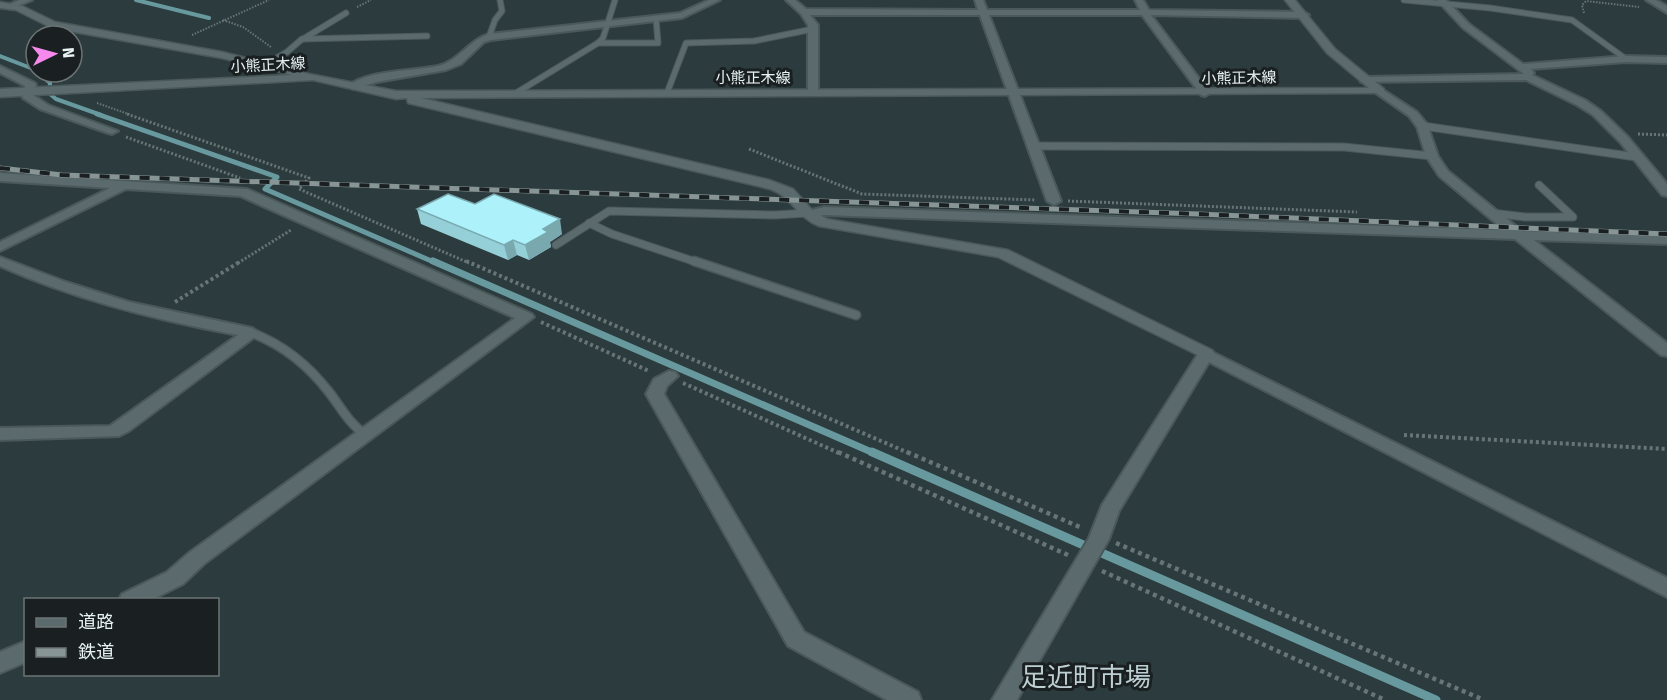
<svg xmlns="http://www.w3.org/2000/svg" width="1667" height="700" viewBox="0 0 1667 700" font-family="'Fira Sans','Noto Sans JP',sans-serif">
<rect width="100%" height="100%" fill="#2c3b3d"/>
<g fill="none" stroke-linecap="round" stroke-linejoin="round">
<g stroke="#67999f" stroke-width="4">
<path d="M 136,0 L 209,18"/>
<path d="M 0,56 L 36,70"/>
<path d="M 38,72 L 50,83 L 50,94 L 56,99 L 101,115"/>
</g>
<path stroke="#67999f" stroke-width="5" d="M 97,114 L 277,177 L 265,189 L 436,263"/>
<path stroke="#67999f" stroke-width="7" d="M 433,261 L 876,454"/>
<path stroke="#67999f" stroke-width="9" d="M 872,452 L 1436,700"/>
<g stroke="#4b585a" stroke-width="7">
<g id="lane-far2">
<path d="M 1404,0 L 1490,8 L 1572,20 L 1626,59"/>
<path d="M 489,37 L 495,20 L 502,11 L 500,0"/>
<path d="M 303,39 L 346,13"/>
<path d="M 598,43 L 658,43 L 656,18"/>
<path d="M 266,64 L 287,52 L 302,39 L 427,36"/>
<path d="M 516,93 L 598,43 L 603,38 L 615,0"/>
<path d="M 667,93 L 686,43 L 754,41 L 813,29"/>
</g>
</g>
<g stroke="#4b585a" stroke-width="9">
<g id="lane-far1">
<path d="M 1423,126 L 1636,157"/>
<path d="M 1035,146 L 1344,147 L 1432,156"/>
<path d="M 1492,213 L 1525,217 L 1573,217 L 1539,185"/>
<path d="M 589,223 L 612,234 L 699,263"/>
<path d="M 556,245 L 609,211 L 775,215 L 807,213"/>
</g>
</g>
<g stroke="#4b585a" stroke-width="11">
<g id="lane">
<path d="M 694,261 L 856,315"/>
<path d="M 252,333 C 284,345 308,365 329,392 C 340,406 349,424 365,434"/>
</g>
</g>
<g stroke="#4b585a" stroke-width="4">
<g id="street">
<path d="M 19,0 L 32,0 L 10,9 L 6,6 Z"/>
<path d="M 709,0 L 720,0 L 682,18 L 491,40 L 484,42 L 461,64 L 446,70 L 377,82 L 353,89 L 348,86 C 367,70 414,71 438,66 C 459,61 469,40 489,34 L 680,13 Z"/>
<path d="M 786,0 L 795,0 L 806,9 L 978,10 L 975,0 L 983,0 L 987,10 L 1140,10 L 1135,0 L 1143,0 L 1149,10 L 1304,12 L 1309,15 L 1304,18 L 1151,15 L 1210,93 L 1205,96 L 1201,95 L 1142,15 L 989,15 L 1061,201 L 1054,205 L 1047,201 L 980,15 L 810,15 L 818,25 L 818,92 L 813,95 L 808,92 L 808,25 L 801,14 Z"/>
<path d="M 1437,0 L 1446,0 L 1469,24 L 1523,64 L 1626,56 L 1667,57 L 1667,63 L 1626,62 L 1531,69 L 1534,73 L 1532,75 L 1585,100 L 1601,111 L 1628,137 L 1667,184 L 1667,196 L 1662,195 L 1620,142 L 1593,115 L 1577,105 L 1526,80 L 1361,82 L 1360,80 L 1365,77 L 1524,74 L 1463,28 Z"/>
<path d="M 1646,0 L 1656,0 L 1667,6 L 1667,13 Z"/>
<path d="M 0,66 L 35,83 L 36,85 L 33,95 L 48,105 L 118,131 L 112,134 L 108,133 L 40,109 L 23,98 L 22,96 L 25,86 L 0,73 Z"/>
<path d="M 1380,88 L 1417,112 L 1427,124 L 1438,156 L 1448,171 L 1522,231 L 1667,236 L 1667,244 L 1534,240 L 1667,343 L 1667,356 L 1661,355 L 1515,239 L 824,215 L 809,219 L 802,215 L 804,212 L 824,207 L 1504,230 L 1439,176 L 1426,156 L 1417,127 L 1409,116 L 1376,93 L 1376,89 Z"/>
<path d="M 0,173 L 247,189 L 532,314 L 534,317 L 204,564 L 183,584 L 151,600 L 119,600 L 122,594 L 167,572 L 190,552 L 515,318 L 240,196 L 126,189 L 0,251 L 0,242 L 110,188 L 0,181 Z"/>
<path d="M 0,257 L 66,282 L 129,302 L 252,328 L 260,333 L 129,431 L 119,436 L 0,440 L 0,428 L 110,426 L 238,335 C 157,320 76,300 0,266 Z"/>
<path d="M 1206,349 L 1667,578 L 1667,597 L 1209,362 L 1119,511 L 1109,539 L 1017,700 L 992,700 L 1089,538 L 1102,505 L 1198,354 Z"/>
<path d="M 669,371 L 675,372 L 678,376 L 667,386 L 664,394 L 804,632 L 918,692 L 921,700 L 887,700 L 788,646 L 646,394 L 654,379 Z"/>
<path d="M 26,641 L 26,662 L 0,673 L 0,652 Z"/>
</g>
</g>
<g stroke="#4b585a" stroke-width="3">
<path id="secondary" d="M 1285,0 L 1295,0 L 1335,49 L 1384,89 L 1384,93 L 421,98 L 769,180 L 793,189 L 813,211 L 827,219 L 1008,250 L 1212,350 L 1215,354 L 1212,358 L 1206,359 L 998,257 L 819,226 C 798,218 791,196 770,189 L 408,103 L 407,98 L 396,99 L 313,80 L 0,97 L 0,89 L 292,75 L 222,58 L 52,28 L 16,10 L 0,8 L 0,2 L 22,6 L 55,22 L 222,52 L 309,74 L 396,91 L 1369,88 L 1327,53 Z"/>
</g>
<g stroke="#677576" stroke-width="2" stroke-dasharray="1.5 1.5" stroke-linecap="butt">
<path d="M 357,7 L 371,0"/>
<path d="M 1584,13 L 1582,5 L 1586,1 L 1639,7"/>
<path d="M 223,20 L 243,27 L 271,47"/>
<path d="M 192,35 L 269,0"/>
<path d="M 97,103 L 131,115"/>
</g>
<g stroke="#677576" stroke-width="3" stroke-dasharray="2 2" stroke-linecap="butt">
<path d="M 127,114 L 309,178 L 299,189 L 469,263"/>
<path d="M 1638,134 L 1667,135"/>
<path d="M 126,137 L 240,178"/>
<path d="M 749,149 L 862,194 L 1036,200"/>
<path d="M 1068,201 L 1357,212"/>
<path d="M 238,263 L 291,230"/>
</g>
<g stroke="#677576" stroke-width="4" stroke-dasharray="3 3" stroke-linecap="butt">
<path d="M 466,261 L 911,454"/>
<path d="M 175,302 L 241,261"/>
<path d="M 541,322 L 649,371"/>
<path d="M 683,383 L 841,454"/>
<path d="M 1404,435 L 1667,449"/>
</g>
<g stroke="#677576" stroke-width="4.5" stroke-dasharray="4 4" stroke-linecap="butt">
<path d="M 838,452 L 1068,555"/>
<path d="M 907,452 L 1082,528"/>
<path d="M 1116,543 L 1484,700"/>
<path d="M 1102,571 L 1385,700"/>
</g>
<use href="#lane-far2" stroke="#5a6a6d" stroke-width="5"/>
<use href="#lane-far1" stroke="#5a6a6d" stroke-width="7"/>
<use href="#lane" stroke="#5a6a6d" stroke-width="8"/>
<use href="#street" fill="#5a6a6d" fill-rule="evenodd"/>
<use href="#secondary" fill="#5a6a6d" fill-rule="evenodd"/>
<g stroke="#889596" stroke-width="5">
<path id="rail" d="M 0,168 L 62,175 L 1198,214 L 1667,234"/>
</g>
<use href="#rail" stroke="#1a2021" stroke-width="4" stroke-dasharray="10" stroke-linecap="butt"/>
</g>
<path fill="#95cfd7" d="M 475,204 L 562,234 L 550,242 L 551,247 L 529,260 L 517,255 L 508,260 L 421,224 L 417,209 Z"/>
<g fill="#79a9af">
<path d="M 560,219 L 562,234 L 550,242 L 551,247 L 529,260 L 525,245 L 543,229 Z"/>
<path d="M 513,240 L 517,255 L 508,260 L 504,245 Z"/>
</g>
<path fill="#adf1fa" stroke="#79a9af" stroke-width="1.5" d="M 448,194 L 475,204 L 494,194 L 560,219 L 543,229 L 548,232 L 525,245 L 513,240 L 504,245 L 417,209 Z"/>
<g text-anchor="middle" stroke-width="6" stroke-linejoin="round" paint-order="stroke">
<g font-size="15" fill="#e9f3f4" stroke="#1a2021">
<text transform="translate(268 65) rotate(-3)" y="5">小熊正木線</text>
<text x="753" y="83">小熊正木線</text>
<text transform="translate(1239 78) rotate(-1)" y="5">小熊正木線</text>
</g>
<g font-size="26" fill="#bdcfd2" stroke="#1a2021">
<text x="1086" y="686">足近町市場</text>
</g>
</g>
<rect x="24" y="598" width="195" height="78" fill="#1a2021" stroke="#6d7475" stroke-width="1.5"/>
<rect x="36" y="618" width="30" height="9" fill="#5a6a6d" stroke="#6d7475" stroke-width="1.5"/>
<text x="78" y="628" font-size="18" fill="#e9f3f4">道路</text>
<rect x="36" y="648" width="30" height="9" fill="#889596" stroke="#6d7475" stroke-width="1.5"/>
<text x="78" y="658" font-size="18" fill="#e9f3f4">鉄道</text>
<g transform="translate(54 54) rotate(85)"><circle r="28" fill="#1a2021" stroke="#6d7475" stroke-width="1.5"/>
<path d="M0-4.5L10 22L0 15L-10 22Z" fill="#f689ee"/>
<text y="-9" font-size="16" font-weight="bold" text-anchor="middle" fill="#e9f3f4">N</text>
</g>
</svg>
